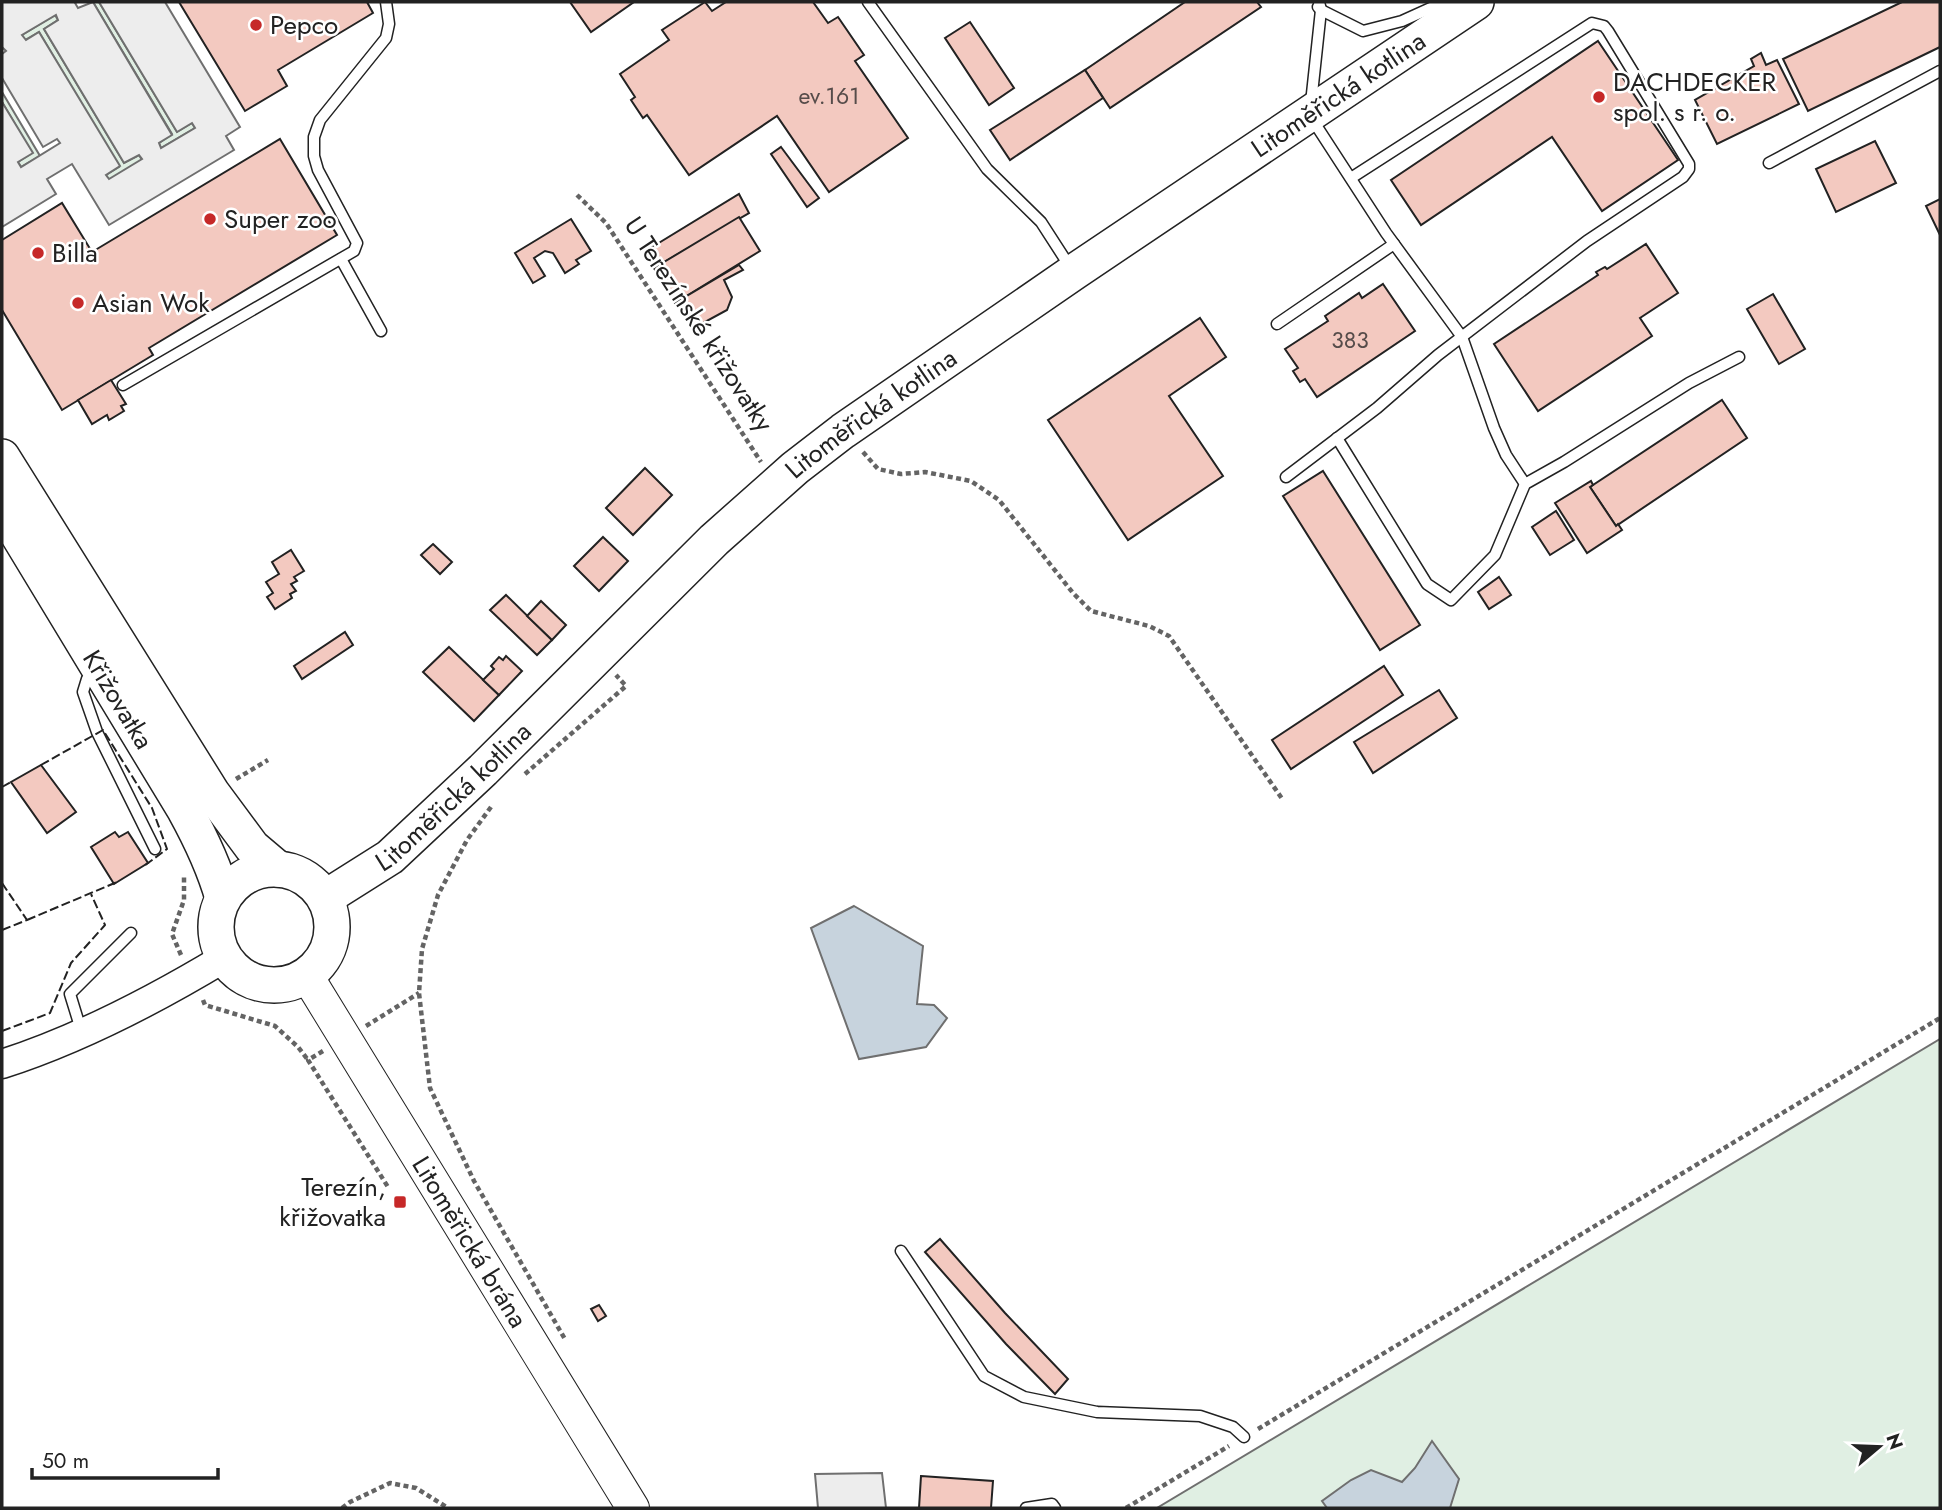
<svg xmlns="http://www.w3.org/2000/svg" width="1942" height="1510" viewBox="0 0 1942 1510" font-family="Jost,sans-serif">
<rect width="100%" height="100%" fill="#fff"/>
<g fill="#e0efe3" stroke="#6f6f6f" stroke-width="2">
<path d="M 93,2 L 99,2 L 177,132 L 192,123 L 195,128 L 161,148 L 159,143 L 172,134 Z"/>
<path d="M 55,15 L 58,20 L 44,29 L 124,163 L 139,155 L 142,160 L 109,180 L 106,175 L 119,167 L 39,32 L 25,40 L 22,35 Z"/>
<path d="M 2,92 L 40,156 L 21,167 L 18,162 L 32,153 L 2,102 Z"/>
<path d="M 1940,1039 L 1940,1508 L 1157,1508 Z"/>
</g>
<g fill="#ededed" stroke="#6f6f6f" stroke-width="2" fill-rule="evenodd">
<path d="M 2,2 L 77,2 L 75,3 L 78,8 L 93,2 L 172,135 L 159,143 L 161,148 L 195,128 L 192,123 L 177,132 L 99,2 L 165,2 L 240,127 L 226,136 L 234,150 L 109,225 L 72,164 L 47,179 L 56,194 L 2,227 L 2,102 L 33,153 L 18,162 L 21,167 L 60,143 L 57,139 L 43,147 L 2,78 L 2,54 L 6,51 L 2,47 ZM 56,15 L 58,20 L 44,29 L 124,163 L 139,155 L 142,159 L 109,179 L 106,175 L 120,166 L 39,32 L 26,40 L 22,35 Z"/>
<path d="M 882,1473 L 886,1508 L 818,1508 L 815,1474 Z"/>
</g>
<g fill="#c7d3dd" stroke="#6f6f6f" stroke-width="2">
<path d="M 854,906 L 923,946 L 917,1004 L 934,1005 L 947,1018 L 926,1047 L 859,1059 L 811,928 Z"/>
<path d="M 1432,1441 L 1459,1479 L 1450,1508 L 1327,1508 L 1322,1501 L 1351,1480 L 1371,1470 L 1402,1482 L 1415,1468 Z"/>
</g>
<g fill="#f3c9c0" stroke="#222" stroke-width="2">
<path d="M 179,2 L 367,2 L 373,13 L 278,70 L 287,86 L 245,111 Z"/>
<path d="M 570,2 L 634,2 L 591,32 Z"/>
<path d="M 705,2 L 712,11 L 726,2 L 813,2 L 828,23 L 838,17 L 864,55 L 855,61 L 908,138 L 829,192 L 777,116 L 689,175 L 647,115 L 643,118 L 631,100 L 635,97 L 620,74 L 669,40 L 662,30 Z"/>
<path d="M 1185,2 L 1257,2 L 1261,7 L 1110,108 L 1085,70 Z"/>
<path d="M 1902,2 L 1940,2 L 1940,47 L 1808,111 L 1783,59 Z"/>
<path d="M 970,22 L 1014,88 L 989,105 L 945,38 Z"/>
<path d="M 1598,41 L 1678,160 L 1602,211 L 1552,137 L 1421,225 L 1391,180 Z"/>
<path d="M 1761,53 L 1766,65 L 1777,60 L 1799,104 L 1717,144 L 1695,100 L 1754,66 L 1751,59 Z"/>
<path d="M 1085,70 L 1103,98 L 1010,160 L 990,130 Z"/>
<path d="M 280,139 L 337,235 L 149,348 L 153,355 L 62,410 L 2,310 L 2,240 L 62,203 L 92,252 Z"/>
<path d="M 1875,141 L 1896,183 L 1836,212 L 1816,169 Z"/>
<path d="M 781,147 L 819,198 L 807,207 L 771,154 Z"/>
<path d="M 739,194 L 749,213 L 654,268 L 644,252 Z"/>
<path d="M 1940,199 L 1940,235 L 1926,206 Z"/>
<path d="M 739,217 L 760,251 L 675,303 L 654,268 Z"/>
<path d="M 571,219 L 591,251 L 576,260 L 579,264 L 565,273 L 553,253 L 545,251 L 534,258 L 545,276 L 533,283 L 515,253 Z"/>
<path d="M 1646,244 L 1678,293 L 1640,318 L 1652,336 L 1538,411 L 1494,344 L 1598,275 L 1596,272 L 1605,267 L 1607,269 Z"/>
<path d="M 739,265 L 743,270 L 724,280 L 732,297 L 727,310 L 694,328 L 675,303 Z"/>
<path d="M 1383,284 L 1415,331 L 1317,397 L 1305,379 L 1300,382 L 1293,371 L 1298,368 L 1285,349 L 1328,321 L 1325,316 L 1359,293 L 1362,298 Z"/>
<path d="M 1773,294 L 1805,349 L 1779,364 L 1747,309 Z"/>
<path d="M 1200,318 L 1226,357 L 1169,396 L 1223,476 L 1128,540 L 1048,420 Z"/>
<path d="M 111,380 L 126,404 L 121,406 L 124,411 L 109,420 L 107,415 L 92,424 L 78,400 Z"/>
<path d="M 1722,400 L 1747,438 L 1616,526 L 1590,487 Z"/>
<path d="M 645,468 L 672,495 L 633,535 L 606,508 Z"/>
<path d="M 1323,471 L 1420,625 L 1380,650 L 1283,496 Z"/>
<path d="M 1591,481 L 1593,485 L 1590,487 L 1616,526 L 1618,524 L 1622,530 L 1587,553 L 1555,503 Z"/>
<path d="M 1556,511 L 1574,540 L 1550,555 L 1532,527 Z"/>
<path d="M 603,537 L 628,561 L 599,591 L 574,566 Z"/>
<path d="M 433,544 L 452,562 L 440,574 L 421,555 Z"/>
<path d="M 291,550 L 304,571 L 294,577 L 297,581 L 291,584 L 296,591 L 290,594 L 292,598 L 275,609 L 267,597 L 273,593 L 266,582 L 279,574 L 272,562 Z"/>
<path d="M 1499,577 L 1511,595 L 1489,609 L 1478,592 Z"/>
<path d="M 506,595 L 552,640 L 537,655 L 490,610 Z"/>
<path d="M 541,601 L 566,625 L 552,640 L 527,616 Z"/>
<path d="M 345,632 L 353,645 L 302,679 L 294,666 Z"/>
<path d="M 449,647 L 499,695 L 474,721 L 423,672 Z"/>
<path d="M 506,656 L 522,671 L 499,695 L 483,680 L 494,669 L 491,666 L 499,657 L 503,660 Z"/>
<path d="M 1384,666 L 1403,695 L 1291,769 L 1272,740 Z"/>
<path d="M 1439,690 L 1457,718 L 1373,773 L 1354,742 Z"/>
<path d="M 41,765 L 76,812 L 47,833 L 11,782 Z"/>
<path d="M 115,832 L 119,837 L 128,832 L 148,863 L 114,884 L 91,847 Z"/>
<path d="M 940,1239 L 1005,1313 L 1068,1379 L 1055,1394 L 1006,1344 L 925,1252 Z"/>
<path d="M 599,1305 L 606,1316 L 598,1321 L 591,1309 Z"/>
<path d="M 921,1476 L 993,1481 L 991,1508 L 919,1508 Z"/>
</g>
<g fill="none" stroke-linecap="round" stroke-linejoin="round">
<g stroke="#222" stroke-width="13">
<g id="service">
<path d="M 868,2 L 987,169 L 1041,222 L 1072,270"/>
<path d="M 1318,7 L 1321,10 L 1363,31 L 1402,21 L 1444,2"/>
<path d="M 1311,103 L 1321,10 L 1319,2"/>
<path d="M 1312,119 L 1386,233 L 1462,337 L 1494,428 L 1506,455 L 1525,484"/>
<path d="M 1769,163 L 1940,71"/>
<path d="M 341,259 L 381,331"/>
<path d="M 1277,324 L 1394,244"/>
<path d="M 123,385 L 354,251 L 357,243 L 318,170 L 314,156 L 314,137 L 320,120 L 386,38 L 389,24 L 386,2"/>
<path d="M 1337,438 L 1427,584 L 1451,600 L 1495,555 L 1525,484 L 1564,462 L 1689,383 L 1739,357"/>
<path d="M 1286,477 L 1377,408 L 1438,355 L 1587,241 L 1683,177 L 1689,169 L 1689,164 L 1608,31 L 1604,26 L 1592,23 L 1351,178"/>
<path d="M 94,670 L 87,679 L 83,692 L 97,732 L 155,849"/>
<path d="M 82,1033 L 70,994 L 131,933"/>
<path d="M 901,1251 L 984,1376 L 1024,1397 L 1097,1412 L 1200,1416 L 1233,1427 L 1244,1437"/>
<path d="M 1026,1508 L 1052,1504 L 1055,1508"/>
</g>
</g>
<g stroke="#222" stroke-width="31">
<path id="tertiary" d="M 2,1064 C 77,1040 156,999 224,958"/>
</g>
<g stroke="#222" stroke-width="34">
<g id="secondary">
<path id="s1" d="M 307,976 L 633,1508"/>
</g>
</g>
<g stroke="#222" stroke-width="38">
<g id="primary">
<path d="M 2,457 L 212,793 L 252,847 L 278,869"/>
<path id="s2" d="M 2,508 L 185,810 C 201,839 214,866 223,898"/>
<circle cx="274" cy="927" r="58"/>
<path id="s3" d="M 325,898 L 390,857 L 483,770 L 714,540 L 795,468 L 843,431 L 1074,272 L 1476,2"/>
</g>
</g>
<g stroke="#646464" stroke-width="4.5" stroke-dasharray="5 3.5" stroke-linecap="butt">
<path d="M 577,195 L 606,223 L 761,462"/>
<path d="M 863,452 L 878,469 L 901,474 L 925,472 L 971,481 L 999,500 L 1073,593 L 1091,611 L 1149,626 L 1169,636 L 1283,800"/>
<path d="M 525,774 L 626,686 L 616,675"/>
<path d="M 236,779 L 268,760"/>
<path d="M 491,807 L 467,840 L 438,895 L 422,949 L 419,993 L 430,1088 L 474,1181 L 566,1341"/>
<path d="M 181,955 L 172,934 L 184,900 L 184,877"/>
<path d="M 203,1000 L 205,1005 L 275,1026 L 298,1047 L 308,1060"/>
<path d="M 366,1026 L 419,993"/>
<path d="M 323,1051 L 308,1060 L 388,1187"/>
<path d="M 1258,1429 L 1940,1018"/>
<path d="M 342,1508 L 350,1502 L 390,1483 L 416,1488 L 448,1508"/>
<path d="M 1126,1508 L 1229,1446"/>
</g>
<use href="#service" stroke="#fff" stroke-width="10"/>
<use href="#tertiary" stroke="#fff" stroke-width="28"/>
<use href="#secondary" stroke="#fff" stroke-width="32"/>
<use href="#primary" stroke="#fff" stroke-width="35"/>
<g stroke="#222" stroke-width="2" stroke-dasharray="9 3.5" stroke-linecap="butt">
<path d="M 41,765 L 103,730 L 152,808 L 167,849 L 144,866"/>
<path d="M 2,787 L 11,782"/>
<path d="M 2,883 L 27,920 L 2,930"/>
<path d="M 27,920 L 117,882"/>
<path d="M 2,1031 L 50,1013 L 71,963 L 105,925 L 91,894"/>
</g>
</g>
<g fill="#c62828" stroke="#fff" stroke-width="2.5">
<circle cx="256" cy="25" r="7"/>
<circle cx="1599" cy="97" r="7"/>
<circle cx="210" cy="219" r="7"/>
<circle cx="38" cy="253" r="7"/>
<circle cx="78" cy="303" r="7"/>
<rect x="393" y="1195" width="14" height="14" rx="3.5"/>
</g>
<g text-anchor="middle" stroke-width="5" stroke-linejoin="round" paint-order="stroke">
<g font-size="23" fill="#564c4a">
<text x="829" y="104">ev.161</text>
<text x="1350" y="348">383</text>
</g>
<g font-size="26" fill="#222" stroke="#fff" text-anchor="start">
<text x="270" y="34">Pepco</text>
<text x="1613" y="91">DACHDECKER<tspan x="1613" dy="30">spol. s r. o.</tspan></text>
<text x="224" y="228">Super zoo</text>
<text x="52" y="262">Billa</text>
<text x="92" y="312">Asian Wok</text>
<text x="386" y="1196" text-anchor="end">Terezín,<tspan x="386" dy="30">křižovatka</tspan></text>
</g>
<g font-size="26" fill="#222" stroke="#fff">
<text dy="9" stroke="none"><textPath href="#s3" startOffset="1298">Litoměřická kotlina</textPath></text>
<text transform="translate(699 324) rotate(57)" y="9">U Terezínské křižovatky</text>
<text dy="9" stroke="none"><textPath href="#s3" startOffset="732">Litoměřická kotlina</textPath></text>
<text dy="9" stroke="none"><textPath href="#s2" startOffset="224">Křižovatka</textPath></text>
<text dy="9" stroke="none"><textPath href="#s3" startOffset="164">Litoměřická kotlina</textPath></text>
<text dy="9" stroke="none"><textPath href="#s1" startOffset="312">Litoměřická brána</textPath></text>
</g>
</g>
<rect width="1942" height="1510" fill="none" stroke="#222222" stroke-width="7"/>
<g transform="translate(1879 1447) rotate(71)" stroke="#ffffff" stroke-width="5" paint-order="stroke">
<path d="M0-5L12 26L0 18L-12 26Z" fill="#222222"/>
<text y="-10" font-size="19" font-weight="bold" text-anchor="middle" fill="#222222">N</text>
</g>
<path d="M32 1468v10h186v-10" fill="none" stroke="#222222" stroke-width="3.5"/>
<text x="42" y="1468" font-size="21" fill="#222222" stroke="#ffffff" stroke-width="5" paint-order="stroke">50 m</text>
</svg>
